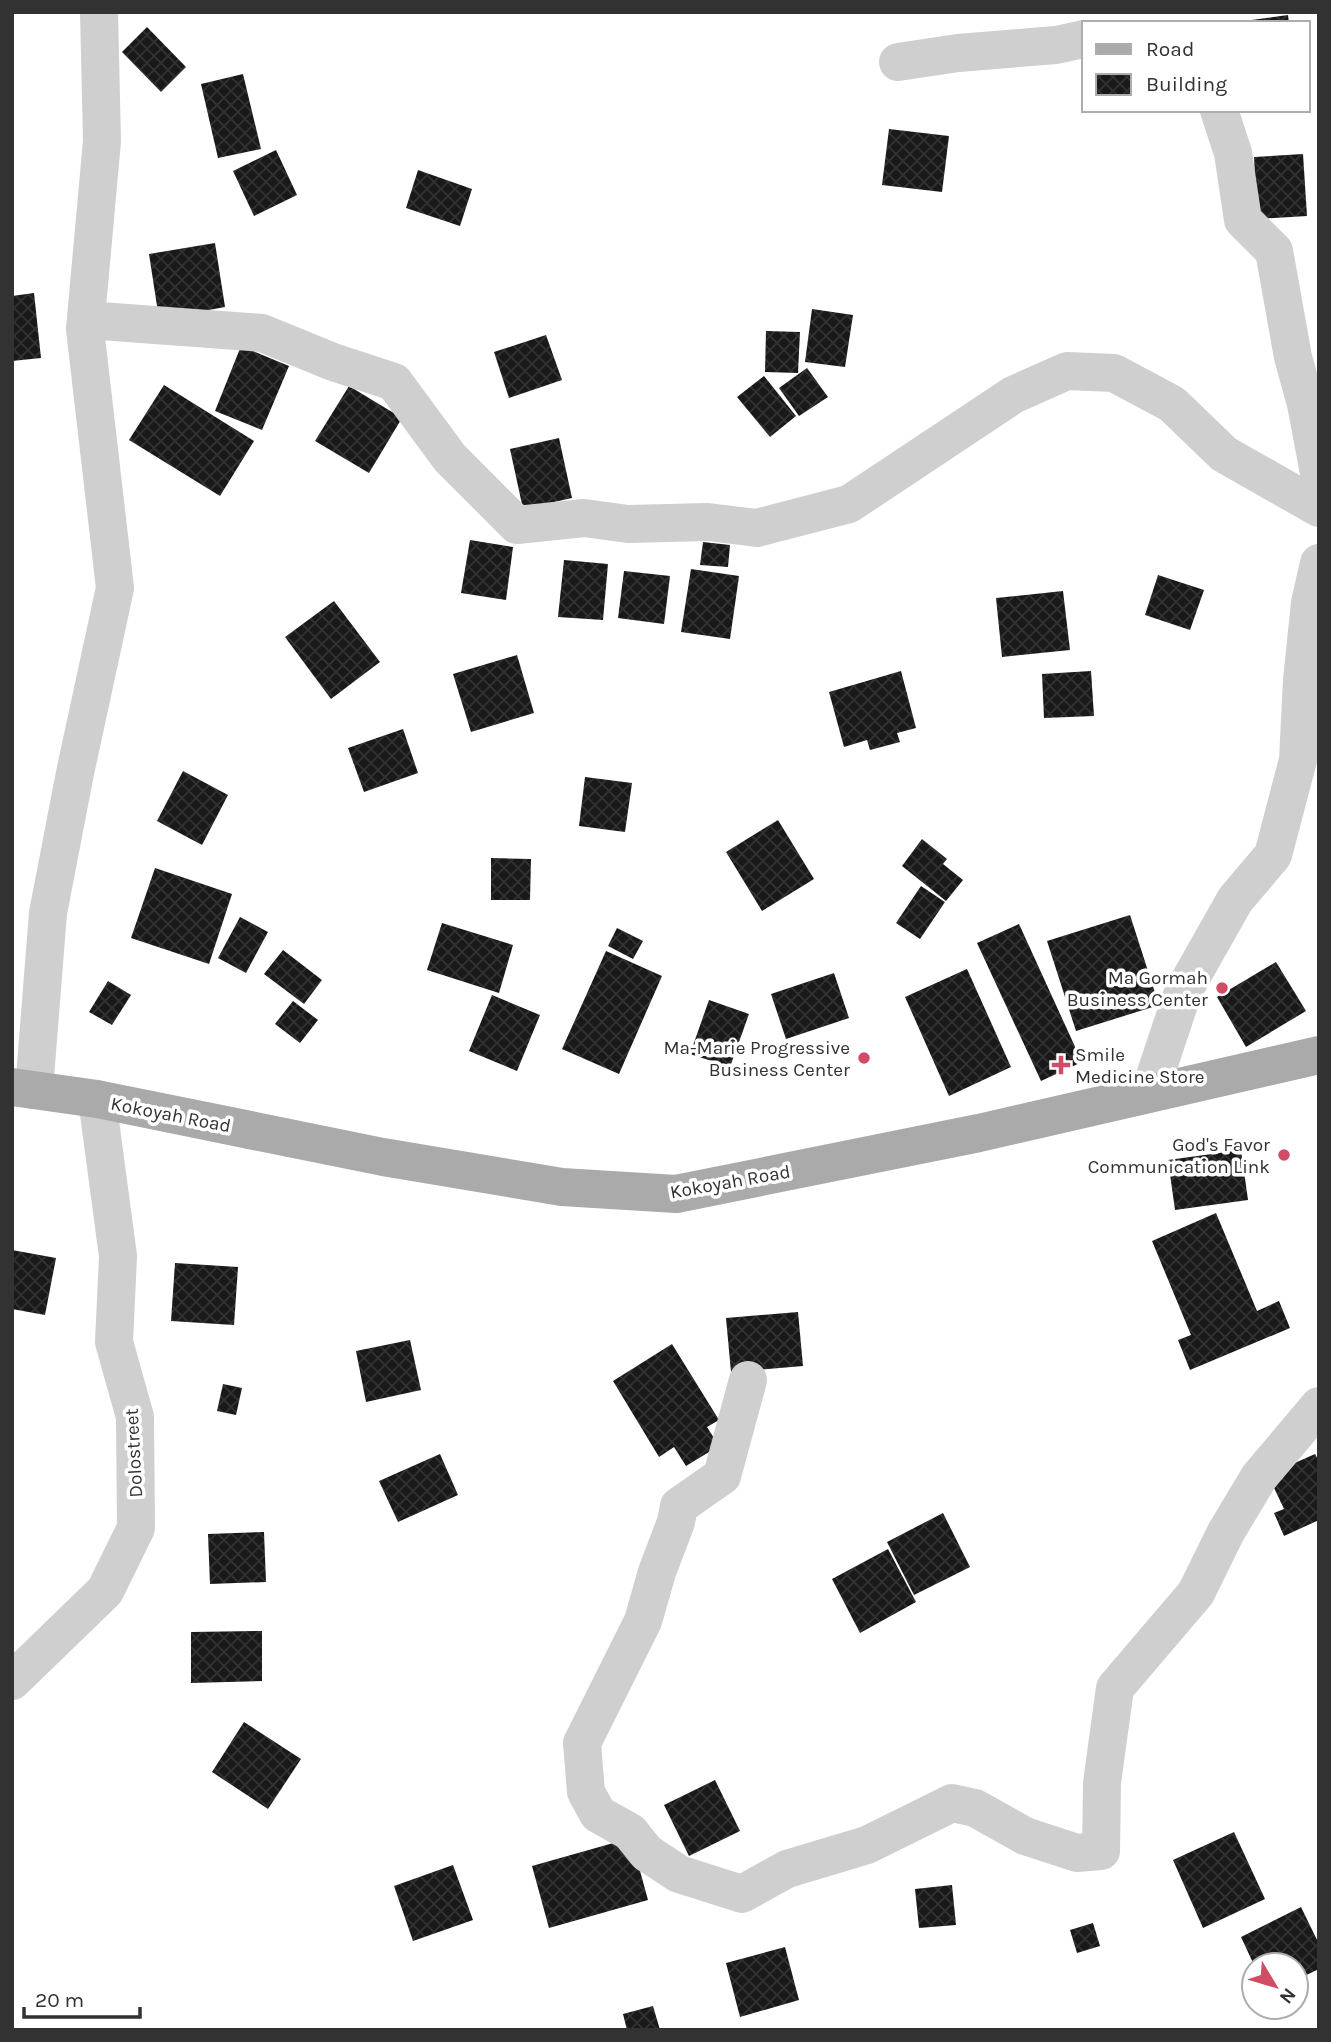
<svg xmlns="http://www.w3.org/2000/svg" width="1331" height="2042" viewBox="0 0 1331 2042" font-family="Karla,sans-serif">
<defs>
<pattern id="building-cross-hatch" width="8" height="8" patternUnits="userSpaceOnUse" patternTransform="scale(1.75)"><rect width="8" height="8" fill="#191919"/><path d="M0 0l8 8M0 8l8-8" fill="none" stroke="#323232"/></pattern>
</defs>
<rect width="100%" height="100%" fill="#fff"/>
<g fill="url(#building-cross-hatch)">
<path d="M 1288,15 L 1289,23 L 1244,23 L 1244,21 Z"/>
<path d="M 147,27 L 186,67 L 161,92 L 122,52 Z"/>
<path d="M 243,74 L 261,149 L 218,158 L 201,84 Z"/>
<path d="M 889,129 L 949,136 L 942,192 L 882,185 Z"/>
<path d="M 276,150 L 297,195 L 254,216 L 233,171 Z"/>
<path d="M 1303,154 L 1307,216 L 1257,219 L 1254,157 Z"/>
<path d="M 418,170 L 472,189 L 460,226 L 406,208 Z"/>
<path d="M 215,243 L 225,307 L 159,319 L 149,254 Z"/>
<path d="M 34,293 L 41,358 L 12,361 L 12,296 Z"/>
<path d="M 812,309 L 853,315 L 845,367 L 805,362 Z"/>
<path d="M 766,331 L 800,332 L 798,373 L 765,372 Z"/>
<path d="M 546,335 L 562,380 L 509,398 L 494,352 Z"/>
<path d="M 241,346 L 289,366 L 262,430 L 215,411 Z"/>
<path d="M 807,368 L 828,397 L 799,416 L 779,388 Z"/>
<path d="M 764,376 L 796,416 L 770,437 L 737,397 Z"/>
<path d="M 164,385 L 254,441 L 220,496 L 129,440 Z"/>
<path d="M 349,386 L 402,418 L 369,473 L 315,441 Z"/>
<path d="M 559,438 L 572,498 L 523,509 L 510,449 Z"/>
<path d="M 470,540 L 513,547 L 506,600 L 461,593 Z"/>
<path d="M 703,542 L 730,545 L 728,567 L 700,565 Z"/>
<path d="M 564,560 L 608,564 L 603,620 L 558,617 Z"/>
<path d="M 691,569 L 739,576 L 730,639 L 681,632 Z"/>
<path d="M 624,571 L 670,576 L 664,624 L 618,618 Z"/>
<path d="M 1158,575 L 1204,590 L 1190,630 L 1145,615 Z"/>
<path d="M 1063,591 L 1070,650 L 1002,657 L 996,598 Z"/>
<path d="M 334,601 L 380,662 L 331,699 L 285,637 Z"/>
<path d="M 517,655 L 534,713 L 471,732 L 453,674 Z"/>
<path d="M 901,671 L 916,728 L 897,733 L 900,742 L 870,750 L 867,740 L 844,747 L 829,692 Z"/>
<path d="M 1091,671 L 1094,716 L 1044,718 L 1042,674 Z"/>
<path d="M 403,729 L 418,773 L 364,792 L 348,748 Z"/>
<path d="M 183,771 L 228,795 L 202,845 L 157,821 Z"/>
<path d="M 585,777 L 632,783 L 625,832 L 579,826 Z"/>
<path d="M 778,820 L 814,879 L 762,911 L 726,852 Z"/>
<path d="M 922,839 L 947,859 L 943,864 L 963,880 L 946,901 L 902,866 Z"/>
<path d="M 491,858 L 531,859 L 530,900 L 491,900 Z"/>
<path d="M 155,868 L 232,894 L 209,964 L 131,938 Z"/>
<path d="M 921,886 L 945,902 L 920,939 L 896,923 Z"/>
<path d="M 1130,915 L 1159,1005 L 1076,1031 L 1047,941 Z"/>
<path d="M 240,917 L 268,932 L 246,973 L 218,958 Z"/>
<path d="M 442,923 L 513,945 L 499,993 L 427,970 Z"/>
<path d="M 1019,924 L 1082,1062 L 1041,1081 L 977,943 Z"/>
<path d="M 617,928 L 643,941 L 633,959 L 608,946 Z"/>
<path d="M 283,950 L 322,980 L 304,1004 L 264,974 Z"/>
<path d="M 606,951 L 662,976 L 619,1074 L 562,1049 Z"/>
<path d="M 1276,962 L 1306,1011 L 1246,1047 L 1217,997 Z"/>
<path d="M 967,969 L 1011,1067 L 949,1096 L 905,997 Z"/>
<path d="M 834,973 L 849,1018 L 786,1039 L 771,994 Z"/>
<path d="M 108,981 L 131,995 L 112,1025 L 89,1012 Z"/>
<path d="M 492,995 L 540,1015 L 517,1071 L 469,1051 Z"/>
<path d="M 709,1000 L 749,1014 L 730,1067 L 690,1054 Z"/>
<path d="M 293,1001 L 318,1020 L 300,1043 L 275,1024 Z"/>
<path d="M 1241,1150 L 1248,1200 L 1175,1210 L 1168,1160 Z"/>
<path d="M 1216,1213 L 1257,1311 L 1279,1301 L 1290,1328 L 1190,1370 L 1178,1340 L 1191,1335 L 1152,1241 Z"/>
<path d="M 12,1250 L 56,1258 L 45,1315 L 12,1309 Z"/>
<path d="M 175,1263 L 238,1267 L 234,1325 L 171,1321 Z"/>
<path d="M 798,1312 L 803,1366 L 731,1372 L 726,1318 Z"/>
<path d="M 410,1340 L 421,1390 L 366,1402 L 356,1351 Z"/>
<path d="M 672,1344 L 719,1420 L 707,1427 L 719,1446 L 686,1466 L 674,1447 L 659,1457 L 613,1381 Z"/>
<path d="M 223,1384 L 242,1388 L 236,1415 L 217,1411 Z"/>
<path d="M 440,1454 L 458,1495 L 398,1522 L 379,1481 Z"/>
<path d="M 1315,1454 L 1319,1461 L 1319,1520 L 1284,1536 L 1274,1513 L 1284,1509 L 1268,1475 Z"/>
<path d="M 943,1513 L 970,1567 L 914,1595 L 887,1542 Z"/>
<path d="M 264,1532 L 266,1582 L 210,1584 L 208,1534 Z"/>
<path d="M 888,1549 L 916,1602 L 860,1633 L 832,1579 Z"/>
<path d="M 262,1631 L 262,1681 L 191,1683 L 191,1632 Z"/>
<path d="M 244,1722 L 301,1759 L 268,1809 L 212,1772 Z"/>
<path d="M 715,1780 L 740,1831 L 689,1856 L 664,1805 Z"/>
<path d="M 1234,1832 L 1265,1899 L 1203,1928 L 1173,1860 Z"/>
<path d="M 631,1838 L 648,1900 L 549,1928 L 532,1866 Z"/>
<path d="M 453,1865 L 473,1920 L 413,1941 L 394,1886 Z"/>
<path d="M 952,1885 L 956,1925 L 919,1928 L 915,1889 Z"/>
<path d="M 1301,1907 L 1319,1944 L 1319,1969 L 1296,1980 L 1296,1965 L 1254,1965 L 1241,1937 Z"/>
<path d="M 1093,1923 L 1100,1946 L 1077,1953 L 1070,1930 Z"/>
<path d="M 785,1947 L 799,2000 L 740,2017 L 726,1963 Z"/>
<path d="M 653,2006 L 660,2030 L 627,2030 L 623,2014 Z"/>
</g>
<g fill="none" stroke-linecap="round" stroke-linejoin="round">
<g stroke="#cfcfcf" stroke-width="38">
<path d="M 898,62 L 958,53 L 1056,45 L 1084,39"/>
<path d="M 1219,110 L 1233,153 L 1243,220 L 1274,251 L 1293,357 L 1306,404 L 1319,473"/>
<path d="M 87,320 L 262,333 L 333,362 L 394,382 L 450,458 L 517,525 L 584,518 L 628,524 L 708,522 L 757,528 L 849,504 L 1013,395 L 1067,371 L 1114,373 L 1172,404 L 1224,454 L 1319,508"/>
<path d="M 34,1090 L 48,913 L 75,773 L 115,588 L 85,329 L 102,141 L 99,12"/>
<path d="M 1149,1094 L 1183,992 L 1235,900 L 1273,855 L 1298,760 L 1302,680 L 1310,603 L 1319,563"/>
<path d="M 748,1380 L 722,1476 L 679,1506 L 676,1522 L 657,1572 L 643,1621 L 582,1743 L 586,1792 L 598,1814 L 630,1832 L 647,1853 L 679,1874 L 742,1894 L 787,1869 L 867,1845 L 952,1803 L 975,1808 L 1025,1836 L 1077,1853 L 1101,1851 L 1102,1783 L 1115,1688 L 1196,1593 L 1226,1532 L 1259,1477 L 1319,1406"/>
<path d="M 12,1681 L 105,1591 L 136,1528 L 135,1417 L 114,1342 L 118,1256 L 97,1099"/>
</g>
<path stroke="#aaa" stroke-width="38" d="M 12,1087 L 97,1099 L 383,1157 L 562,1187 L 676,1194 L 979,1133 L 1319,1055"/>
</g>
<g fill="#d14c65" stroke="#fff" stroke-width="2.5">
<circle cx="1222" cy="988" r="7"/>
<circle cx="864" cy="1058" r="7"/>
<path d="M1057.5 1054.5h7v7h7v7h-7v7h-7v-7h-7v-7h7z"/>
<circle cx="1284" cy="1155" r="7"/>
</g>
<g text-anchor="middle" stroke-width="7" stroke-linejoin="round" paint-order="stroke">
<g font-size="19" fill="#323232" stroke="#fff" text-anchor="end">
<text x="1208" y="984">Ma Gormah<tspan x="1208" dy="22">Business Center</tspan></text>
<text x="850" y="1054">Ma-Marie Progressive<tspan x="850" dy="22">Business Center</tspan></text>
<text x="1075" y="1061" text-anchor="start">Smile<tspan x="1075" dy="22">Medicine Store</tspan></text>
<text x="1270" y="1151">God's Favor<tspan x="1270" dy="22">Communication Link</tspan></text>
</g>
<g font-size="19" fill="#323232" stroke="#fff">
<text transform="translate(171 1114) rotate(11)" y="7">Kokoyah Road</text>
<text transform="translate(730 1181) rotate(-10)" y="7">Kokoyah Road</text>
<text transform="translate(133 1453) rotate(-93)" y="7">Dolostreet</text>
</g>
</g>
<rect width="1331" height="2042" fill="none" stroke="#323232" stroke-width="28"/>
<rect x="1082" y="21" width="228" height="91" fill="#ffffff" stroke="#adadad" stroke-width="2"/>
<rect x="1096" y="44" width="35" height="10" fill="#aaaaaa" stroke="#adadad" stroke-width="2"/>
<text x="1146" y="56" font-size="21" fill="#323232">Road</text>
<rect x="1096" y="74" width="35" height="21" fill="url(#building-cross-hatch)" stroke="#adadad" stroke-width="2"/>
<text x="1146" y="91" font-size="21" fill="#323232">Building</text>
<g transform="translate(1275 1986) rotate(128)"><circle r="33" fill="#ffffff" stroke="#adadad" stroke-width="2"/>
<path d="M0-5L12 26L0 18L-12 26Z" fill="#d14c65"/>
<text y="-10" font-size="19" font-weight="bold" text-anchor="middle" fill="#323232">N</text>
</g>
<path d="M24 2007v10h116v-10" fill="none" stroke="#323232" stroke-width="3.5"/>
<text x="35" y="2007" font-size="21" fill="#323232" stroke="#ffffff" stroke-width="5" paint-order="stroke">20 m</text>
</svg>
